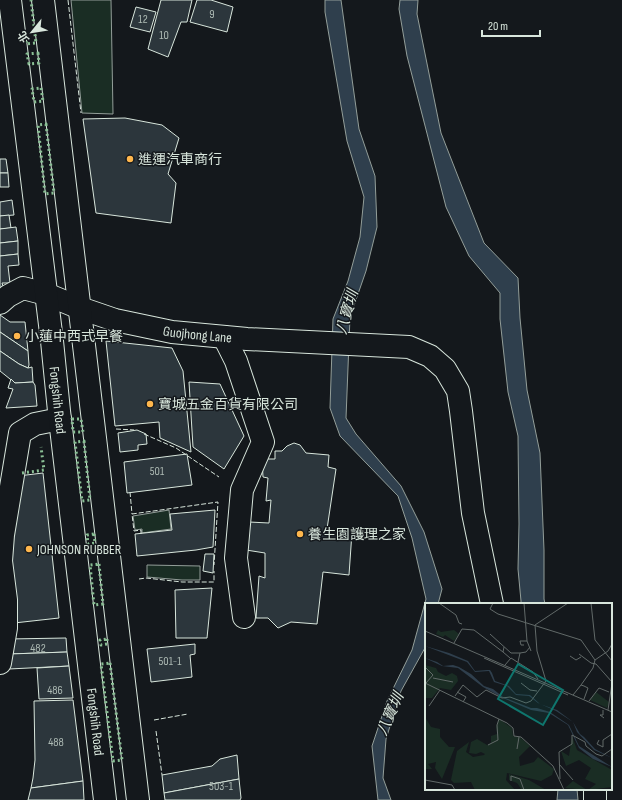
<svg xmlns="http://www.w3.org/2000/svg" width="622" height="800" viewBox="0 0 622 800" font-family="'Sofia Sans Condensed','Noto Sans TC',sans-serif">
<rect width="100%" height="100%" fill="#14181c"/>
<g fill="#1a2d24" stroke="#939e99">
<path d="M 71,0 L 111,0 L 113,114 L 82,113 Z"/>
<path d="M 169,510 L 171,529 L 142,533 L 142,529 L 135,530 L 133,516 Z"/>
<path d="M 147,565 L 200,566 L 200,580 L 182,580 L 147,577 Z"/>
</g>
<g fill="#2f3f4d" stroke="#939e99">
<path d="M 325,0 L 341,0 L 359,129 L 375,176 L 377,227 L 366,271 L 350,317 L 346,418 L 356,434 L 401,486 L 424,532 L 442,589 L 438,604 L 426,604 L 426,646 L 401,691 L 386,739 L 383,778 L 391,800 L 378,800 L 372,746 L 387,701 L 412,650 L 426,599 L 412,538 L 398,496 L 340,436 L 330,408 L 333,319 L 348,281 L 360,237 L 364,197 L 347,141 L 325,12 Z"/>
<path d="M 400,0 L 418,0 L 417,14 L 441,133 L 484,243 L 518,278 L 520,318 L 527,390 L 540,453 L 544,550 L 544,599 L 545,604 L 521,604 L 521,601 L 518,569 L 519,524 L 518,436 L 508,392 L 500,319 L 500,293 L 469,256 L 446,207 L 407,56 L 399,9 Z"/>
<path d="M 558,789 L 577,789 L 578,800 L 557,800 Z"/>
</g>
<g fill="#2c363c" stroke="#d8e6dc">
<path d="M 161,0 L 192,0 L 187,22 L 181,22 L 168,57 L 148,49 Z"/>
<path d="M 197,0 L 211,0 L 233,7 L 227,32 L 190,22 Z"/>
<path d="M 136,7 L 156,12 L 150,32 L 130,27 Z"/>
<path d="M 125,118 L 162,125 L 179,138 L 168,174 L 176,183 L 171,223 L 96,213 L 83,119 Z"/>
<path d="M 0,159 L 6,159 L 8,173 L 0,173 Z"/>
<path d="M 0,173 L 8,173 L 9,187 L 0,187 Z"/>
<path d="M 12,200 L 14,215 L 0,216 L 0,202 Z"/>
<path d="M 9,215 L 11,228 L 0,229 L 0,216 Z"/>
<path d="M 16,227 L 18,241 L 0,243 L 0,229 Z"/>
<path d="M 18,241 L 18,254 L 0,256 L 0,243 Z"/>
<path d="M 18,254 L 19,265 L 8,266 L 10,283 L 2,283 L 4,289 L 0,290 L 0,256 Z"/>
<path d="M 0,315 L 10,322 L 25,322 L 28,351 L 0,332 Z"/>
<path d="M 0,332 L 28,351 L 29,365 L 28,368 L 19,364 L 0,351 Z"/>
<path d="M 106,341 L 172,348 L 183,371 L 191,452 L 160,438 L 159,422 L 115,426 Z"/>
<path d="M 0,351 L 19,364 L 28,368 L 32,367 L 33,382 L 15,383 L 0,371 Z"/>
<path d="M 11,379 L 15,383 L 33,382 L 35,385 L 37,406 L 6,408 L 13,389 L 8,388 Z"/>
<path d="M 189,382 L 220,384 L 244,436 L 224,469 L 193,447 Z"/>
<path d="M 137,430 L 146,434 L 147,444 L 138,445 L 138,450 L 120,452 L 118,433 Z"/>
<path d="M 294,443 L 300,445 L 306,453 L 329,455 L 328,467 L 336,469 L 327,529 L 352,532 L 349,575 L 323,572 L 317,624 L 291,622 L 278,628 L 268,618 L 256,618 L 259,576 L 265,578 L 265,553 L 246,550 L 249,522 L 269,523 L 271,500 L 266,501 L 268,478 L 263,477 L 262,459 L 275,459 L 275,451 L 282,451 L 287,446 Z"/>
<path d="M 187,454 L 192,485 L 127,493 L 124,462 Z"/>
<path d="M 43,473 L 59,618 L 14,623 L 6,540 L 18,476 Z"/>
<path d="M 215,510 L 213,547 L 196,550 L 137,556 L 135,534 L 172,530 L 170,514 Z"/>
<path d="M 205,554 L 214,554 L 213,573 L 203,571 Z"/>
<path d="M 212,588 L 207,638 L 176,638 L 175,590 Z"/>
<path d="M 66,638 L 67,652 L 9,654 L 8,639 Z"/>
<path d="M 195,644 L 195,654 L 190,655 L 192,677 L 151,682 L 147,649 Z"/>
<path d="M 67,652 L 69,666 L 9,669 L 9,654 Z"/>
<path d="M 69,666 L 73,698 L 39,699 L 37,668 Z"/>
<path d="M 73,700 L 83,781 L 31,788 L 33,778 L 35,760 L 34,701 Z"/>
<path d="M 237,755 L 239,779 L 164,793 L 162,775 L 212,766 L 220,759 Z"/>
<path d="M 239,779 L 241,798 L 240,800 L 165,800 L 164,793 Z"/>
<path d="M 83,781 L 84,800 L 28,800 L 31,788 Z"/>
</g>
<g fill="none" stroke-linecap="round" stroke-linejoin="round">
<g stroke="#d8e6dc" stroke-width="24">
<g id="minor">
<path id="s1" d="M 0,303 L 8,296 L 23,288 L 46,294 L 80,308 L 115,320 L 172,332 L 247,339 L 409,347 L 430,356 L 445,369 L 458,391 L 461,411 L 473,513 L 492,604"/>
<path d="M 224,337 L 236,361 L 263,442 L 242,490 L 236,558 L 244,617"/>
<path d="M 0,663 L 6,628 L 6,600 L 1,561 L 3,535 L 20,433 L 35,424 L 60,419"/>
<path d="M 595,789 L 595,800"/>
</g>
</g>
<g stroke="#d8e6dc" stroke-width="24">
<g id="major">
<path id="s2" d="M 10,0 L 52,341 L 59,411 L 105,800"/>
<path d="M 43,0 L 138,800"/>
</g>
</g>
<use href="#minor" stroke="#14181c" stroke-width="22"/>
<use href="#major" stroke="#14181c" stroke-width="22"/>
<g stroke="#8ac095" stroke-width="3" stroke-dasharray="2 3" stroke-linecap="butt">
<path d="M 26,41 L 26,44 L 36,43 L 31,0"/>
<path d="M 38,53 L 39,63 L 29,64 L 27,54 Z"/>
<path d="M 41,88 L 43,101 L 34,102 L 32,89 Z"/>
<path d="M 46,124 L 54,193 L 45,194 L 38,125 Z"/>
<path d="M 72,419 L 81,419 L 83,432 L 73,432 Z"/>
<path d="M 84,441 L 90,500 L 82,501 L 75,442 Z"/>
<path d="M 22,473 L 44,470 L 41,447"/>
<path d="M 94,534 L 95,543 L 88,544 L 87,535 Z"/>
<path d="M 99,564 L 103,604 L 94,605 L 90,565 Z"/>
<path d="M 107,639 L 107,644 L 101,645 L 100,640 Z"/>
<path d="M 110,663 L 122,760 L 113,761 L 101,664 Z"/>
</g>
<g stroke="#d8e6dc" stroke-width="1" stroke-dasharray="5 2" stroke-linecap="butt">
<path d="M 68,0 L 81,113"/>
<path d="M 116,429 L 134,430"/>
<path d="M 144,434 L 176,448 L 219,477"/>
<path d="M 130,492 L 132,514"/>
<path d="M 141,534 L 141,530 L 134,531 L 132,514 L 218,502 L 214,565"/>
<path d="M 139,579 L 146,578 L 182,582 L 214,582 L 214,571"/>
<path d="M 154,720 L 188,714"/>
<path d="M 156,731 L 162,775"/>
</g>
</g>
<g fill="#ffb74d" stroke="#14181c" stroke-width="1.5">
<circle cx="130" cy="159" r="4"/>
<circle cx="17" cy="336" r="4"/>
<circle cx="150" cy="404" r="4"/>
<circle cx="300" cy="534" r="4"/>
<circle cx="29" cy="549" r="4"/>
</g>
<g text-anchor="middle" stroke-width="3" stroke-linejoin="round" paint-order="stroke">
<g font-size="12" fill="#adbab4">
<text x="212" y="18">9</text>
<text x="143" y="23">12</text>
<text x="164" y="39">10</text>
<text x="157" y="475">501</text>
<text x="38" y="652">482</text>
<text x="170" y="665">501-1</text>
<text x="55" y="694">486</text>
<text x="56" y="746">488</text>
<text x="221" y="790">503-1</text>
</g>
<g font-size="14" fill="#d8e6dc" stroke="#14181c" text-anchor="start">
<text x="138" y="164">進運汽車商行</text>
<text x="25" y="341">小蓮中西式早餐</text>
<text x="158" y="409">寶城五金百貨有限公司</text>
<text x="308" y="539">養生園護理之家</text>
<text x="37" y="554">JOHNSON RUBBER</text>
</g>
<g font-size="14" fill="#d8e6dc" stroke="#14181c">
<text dy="5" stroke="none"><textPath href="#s1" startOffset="209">Guojhong Lane</textPath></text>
<text dy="5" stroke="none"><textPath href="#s2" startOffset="403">Fongshih Road</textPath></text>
<text dy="5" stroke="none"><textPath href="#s2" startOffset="727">Fongshih Road</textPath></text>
</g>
<g font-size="15" font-style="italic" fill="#d8e6dc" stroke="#14181c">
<text transform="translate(347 312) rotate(-74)" y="5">八寶圳</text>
<text transform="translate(390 714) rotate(-66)" y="5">八寶圳</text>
</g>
</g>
<g transform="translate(425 603)">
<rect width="187" height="187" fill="#14181c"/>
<path d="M 13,27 L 16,29 L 29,27 L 34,31 L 29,38 L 20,32 L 18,34 L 11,31 ZM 0,62 L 11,65 L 13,69 L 21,73 L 27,70 L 32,73 L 33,78 L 26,87 L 15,85 L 7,95 L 0,95 ZM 171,89 L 184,99 L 182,105 L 165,97 ZM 0,114 L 6,124 L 15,126 L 15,134 L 24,144 L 30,144 L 17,176 L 10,165 L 11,159 L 3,161 L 7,166 L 0,166 ZM 74,116 L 87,125 L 88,133 L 96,135 L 105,143 L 94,154 L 95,163 L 109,159 L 113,154 L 129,166 L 127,172 L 116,178 L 82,170 L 81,177 L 90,187 L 50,187 L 46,179 L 29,180 L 26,177 L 32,148 L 44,139 L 41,149 L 48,154 L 59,152 L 60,151 L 56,149 L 51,151 L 44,150 L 46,139 L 52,136 L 62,142 L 66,140 L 66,133 L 72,131 L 71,124 ZM 147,133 L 152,147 L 187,167 L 187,184 L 163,187 L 171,181 L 160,176 L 166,165 L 154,157 L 141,163 L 136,148 L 144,153 ZM 84,171 L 104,177 L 121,187 L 97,187 L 92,180 L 84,177 ZM 148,178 L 162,187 L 140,185 Z" fill="#1a2d24"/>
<path d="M 0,43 L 24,50 L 43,58 L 50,68 L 62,67 L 65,67 L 67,70 L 70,78 L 84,83 L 91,91 L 105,92 L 115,101 L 132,107 L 148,119 L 155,131 L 159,134 L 170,146 L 187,155 L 169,147 L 152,129 L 148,119 L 131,108 L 113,100 L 104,93 L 91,92 L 82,83 L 69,79 L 64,68 L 50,69 L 42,59 ZM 0,55 L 12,59 L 18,63 L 28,62 L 34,64 L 46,71 L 59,83 L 68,86 L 78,94 L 106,105 L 112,105 L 125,109 L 144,122 L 154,143 L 187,164 L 168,156 L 154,145 L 143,122 L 124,110 L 106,107 L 78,95 L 58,84 L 33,65 L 17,63 Z" fill="#2f3f4d"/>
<path fill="none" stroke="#626a69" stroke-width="1" d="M 14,0 L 31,12 L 34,20 L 37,21M 68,0 L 65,6 L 73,11 L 156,37 L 170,57M 99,0 L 102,38 L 106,48M 166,0 L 170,37 L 187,58M 37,26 L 49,27 L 78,49M 0,28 L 187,109M 65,31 L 86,50 L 95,50M 29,40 L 37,26M 99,42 L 96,42 L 95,38 L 102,38M 79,44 L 78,49 L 85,55M 154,51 L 166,60 L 171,61 L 187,79M 145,53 L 151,57 L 156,54M 59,55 L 143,92M 93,59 L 95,50 L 101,49 L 105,44M 80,62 L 86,55 L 108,69 L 113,76M 0,64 L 8,72 L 1,80M 8,75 L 28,79M 0,80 L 82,120 L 88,125 L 89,133 L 96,134 L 128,163 L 139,187M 96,80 L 105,87 L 112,88M 156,82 L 168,65 L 170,57 L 183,48 L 187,41M 32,89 L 41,94 L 38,99M 148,92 L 156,82 L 159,83 L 163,85 L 159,96M 30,93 L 38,82 L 52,94 L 61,87 L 77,95 L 85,94 L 101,100 L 106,98 L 121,78 L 112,48 L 110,22 L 143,0M 164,98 L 174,85 L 184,89M 4,103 L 15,87M 178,107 L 178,112 L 175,112 L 179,115M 183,107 L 187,80M 174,137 L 172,141 L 178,144 L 178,137 L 187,131M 63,142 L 73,137 L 72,122 L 74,116M 92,146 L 94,134M 134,161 L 148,177M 135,176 L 134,149 L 147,141 L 147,132 L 160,139 L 161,143 L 171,151 L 177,153 L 187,146M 0,177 L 27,182 L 30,187M 86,178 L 86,173 L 95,176 L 99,187"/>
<path fill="#0f766e" fill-opacity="0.15" stroke="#0f766e" stroke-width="2" d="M 93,61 L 138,87 L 118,122 L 73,96 Z"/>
<rect width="187" height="187" fill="none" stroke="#d8e6dc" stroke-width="2"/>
</g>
<g transform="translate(32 32) rotate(240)" stroke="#14181c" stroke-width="3" paint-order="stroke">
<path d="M0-3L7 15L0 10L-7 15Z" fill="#d8e6dc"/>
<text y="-6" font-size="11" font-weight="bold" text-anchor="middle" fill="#d8e6dc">北</text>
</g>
<path d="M482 30v6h58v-6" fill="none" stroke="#d8e6dc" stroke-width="2"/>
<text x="488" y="30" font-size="12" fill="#d8e6dc" stroke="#14181c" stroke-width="3" paint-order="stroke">20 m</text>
</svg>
